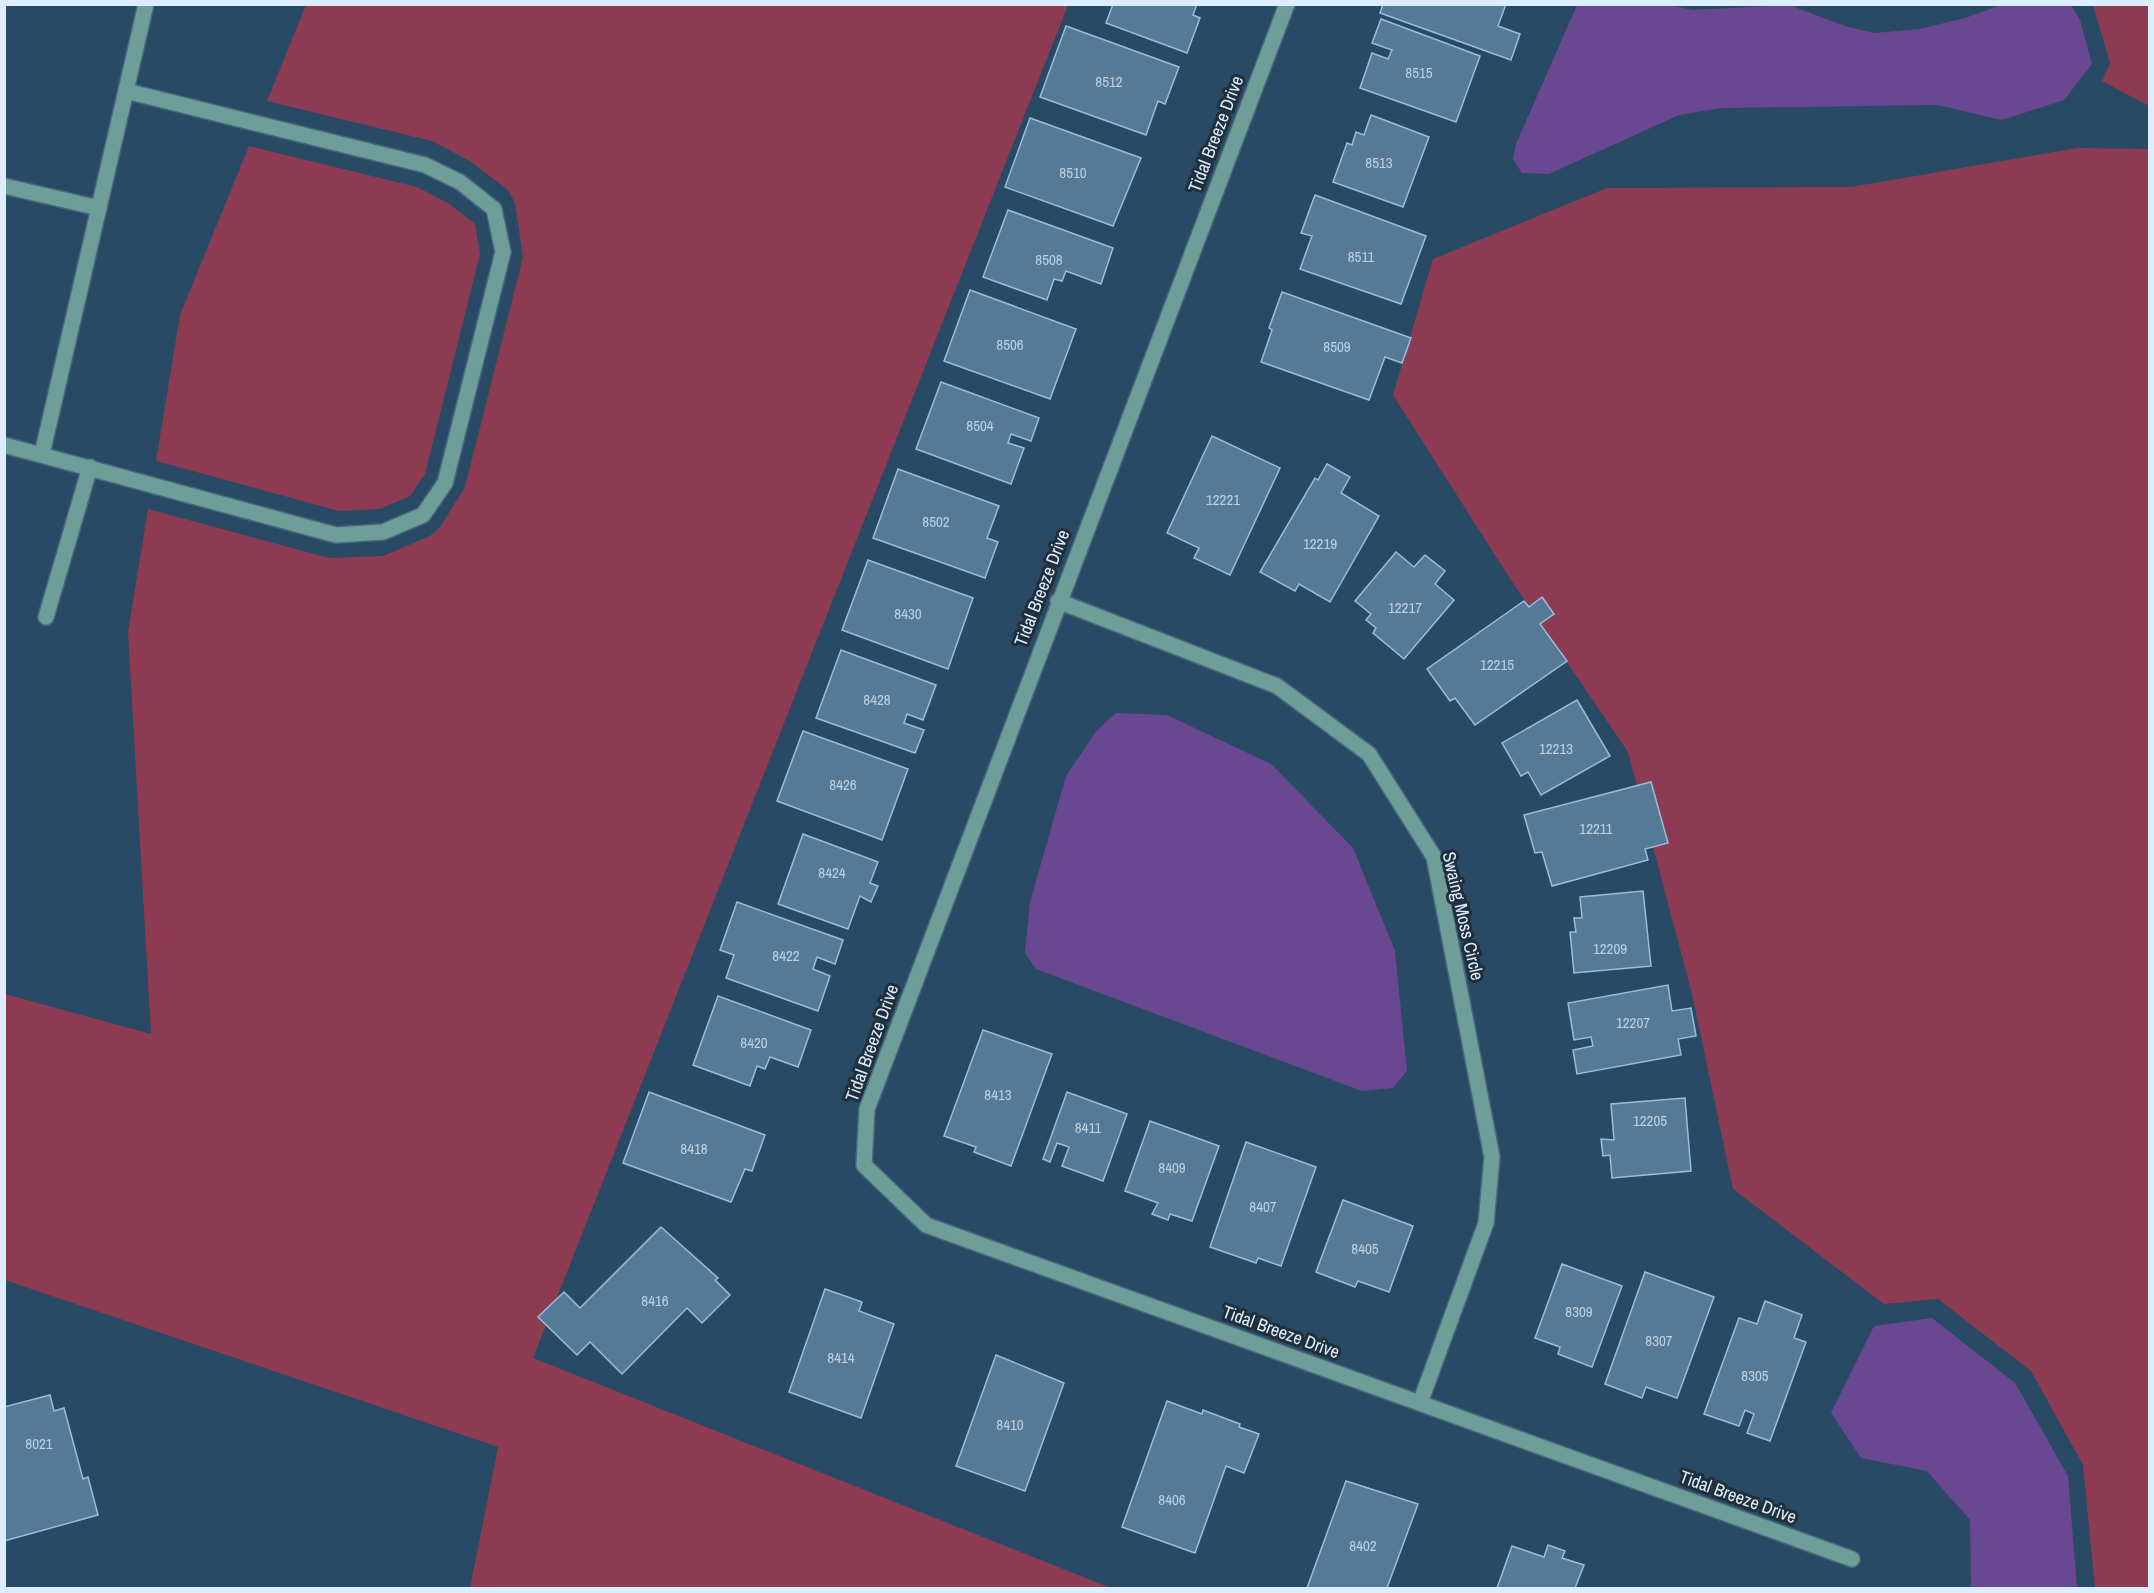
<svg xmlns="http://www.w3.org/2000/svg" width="2154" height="1593" viewBox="0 0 2154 1593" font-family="'Archivo Narrow',sans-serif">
<rect width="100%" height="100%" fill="#294a64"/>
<g fill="#8c3b53">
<path d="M 306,5 L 1068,5 L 533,1358 L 1111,1588 L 470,1588 L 498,1447 L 5,1280 L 5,994 L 151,1034 L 128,632 L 148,509 L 329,558 L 383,556 L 430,536 L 440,527 L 465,487 L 523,257 L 515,203 L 508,190 L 470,161 L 432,141 L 267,101 Z"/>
<path d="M 2093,5 L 2149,5 L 2149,106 L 2102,81 L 2110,63 Z"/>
<path d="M 249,146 L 417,187 L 448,203 L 475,224 L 480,254 L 425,474 L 410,496 L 380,509 L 339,511 L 156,461 L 180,315 Z"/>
<path d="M 2077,148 L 2149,149 L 2149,1588 L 2095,1588 L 2083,1465 L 2031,1371 L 1938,1299 L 1884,1304 L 1733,1189 L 1692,994 L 1628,752 L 1509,577 L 1393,395 L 1433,259 L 1607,188 L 1851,187 Z"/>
</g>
<g fill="#6a4791">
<path d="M 1666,4 L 1692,10 L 1789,5 L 1845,26 L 1874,33 L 1920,29 L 1965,18 L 2001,5 L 2071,5 L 2080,20 L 2092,64 L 2064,100 L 2002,120 L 1937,105 L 1721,108 L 1679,115 L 1549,174 L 1522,173 L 1513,159 L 1516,144 L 1577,5 Z"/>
<path d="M 1116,713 L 1167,715 L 1271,764 L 1353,848 L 1395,951 L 1407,1071 L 1393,1088 L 1362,1091 L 1036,969 L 1025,953 L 1030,902 L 1066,776 L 1097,730 Z"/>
<path d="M 1932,1318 L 2015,1383 L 2068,1476 L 2077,1588 L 1971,1588 L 1970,1520 L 1927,1471 L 1861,1458 L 1831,1413 L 1874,1326 Z"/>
</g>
<g fill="#567995" stroke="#99bedc" stroke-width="1.5">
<path d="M 1113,4 L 1197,4 L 1193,15 L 1200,18 L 1187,53 L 1106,23 Z"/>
<path d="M 1383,4 L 1506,4 L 1498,26 L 1520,34 L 1511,60 L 1380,13 Z"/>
<path d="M 1381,19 L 1480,56 L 1456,122 L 1360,88 L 1372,53 L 1388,59 L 1392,50 L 1372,43 Z"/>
<path d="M 1066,26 L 1179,67 L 1165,104 L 1158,101 L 1146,135 L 1040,97 Z"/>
<path d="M 1371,115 L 1429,137 L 1403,207 L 1333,182 L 1347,143 L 1352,145 L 1356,132 L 1364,135 Z"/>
<path d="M 1030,118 L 1141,158 L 1113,226 L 1005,187 Z"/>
<path d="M 1315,195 L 1426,236 L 1401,304 L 1300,269 L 1312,236 L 1301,233 Z"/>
<path d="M 1008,210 L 1113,248 L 1101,284 L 1066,271 L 1062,281 L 1054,279 L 1047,300 L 983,277 Z"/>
<path d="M 970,290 L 1076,329 L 1050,399 L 944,361 Z"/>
<path d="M 1282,292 L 1411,338 L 1402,363 L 1385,357 L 1369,400 L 1261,362 L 1272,330 L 1269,328 Z"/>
<path d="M 941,382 L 1039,418 L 1031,441 L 1011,434 L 1008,443 L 1024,448 L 1011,484 L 916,449 Z"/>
<path d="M 1212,436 L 1280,468 L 1230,575 L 1194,558 L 1199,548 L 1167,533 Z"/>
<path d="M 1327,464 L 1350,477 L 1341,493 L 1379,516 L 1330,602 L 1299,584 L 1295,591 L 1260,572 L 1315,478 L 1318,480 Z"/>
<path d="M 898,469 L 999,506 L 987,538 L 998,542 L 985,578 L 873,538 Z"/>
<path d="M 1396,552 L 1414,567 L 1425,555 L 1445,571 L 1435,584 L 1454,600 L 1404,659 L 1373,633 L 1376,628 L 1366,620 L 1371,614 L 1355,601 Z"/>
<path d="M 868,560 L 973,598 L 948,669 L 842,630 Z"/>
<path d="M 1542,597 L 1554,614 L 1540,624 L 1567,661 L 1475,725 L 1455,698 L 1450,701 L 1427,669 L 1524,601 L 1529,607 Z"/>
<path d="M 841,650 L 936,685 L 923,720 L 907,714 L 904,723 L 924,730 L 915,753 L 816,718 Z"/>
<path d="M 1577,700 L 1610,756 L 1541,795 L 1528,772 L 1521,776 L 1502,743 Z"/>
<path d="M 803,731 L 908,769 L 882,840 L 777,801 Z"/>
<path d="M 1651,782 L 1668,843 L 1645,849 L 1648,860 L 1552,886 L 1542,852 L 1535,853 L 1524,815 Z"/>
<path d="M 803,834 L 878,862 L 870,883 L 878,886 L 871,902 L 860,896 L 848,929 L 778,904 Z"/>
<path d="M 1643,891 L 1651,966 L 1574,973 L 1570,932 L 1576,932 L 1574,918 L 1582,918 L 1580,897 Z"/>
<path d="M 737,902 L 843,940 L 835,964 L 817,957 L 813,969 L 830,976 L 818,1011 L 726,978 L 734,955 L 720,950 Z"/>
<path d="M 1668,985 L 1672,1011 L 1691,1008 L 1696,1036 L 1678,1039 L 1681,1055 L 1577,1074 L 1573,1050 L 1593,1046 L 1591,1037 L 1574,1040 L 1568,1003 Z"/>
<path d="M 718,996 L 811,1030 L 798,1067 L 770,1057 L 765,1069 L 757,1066 L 750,1086 L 693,1065 Z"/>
<path d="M 983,1030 L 1052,1054 L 1011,1166 L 974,1152 L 976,1147 L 944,1136 Z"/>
<path d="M 649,1092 L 765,1135 L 752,1171 L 745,1169 L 731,1202 L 623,1163 Z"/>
<path d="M 1067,1092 L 1127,1114 L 1103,1181 L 1062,1166 L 1069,1147 L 1057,1143 L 1050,1162 L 1043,1159 Z"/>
<path d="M 1685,1098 L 1691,1171 L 1612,1178 L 1610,1155 L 1603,1156 L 1601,1139 L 1614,1140 L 1611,1104 Z"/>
<path d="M 1150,1121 L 1219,1146 L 1192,1221 L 1170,1214 L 1168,1220 L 1152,1214 L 1158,1203 L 1125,1191 Z"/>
<path d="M 1246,1142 L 1316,1167 L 1281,1266 L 1258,1258 L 1256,1263 L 1210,1247 Z"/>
<path d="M 1343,1200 L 1413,1226 L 1389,1292 L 1358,1281 L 1355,1287 L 1316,1272 Z"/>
<path d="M 661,1227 L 718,1278 L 715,1280 L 730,1295 L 702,1323 L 687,1308 L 622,1374 L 590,1342 L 577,1355 L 538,1317 L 564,1292 L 580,1308 Z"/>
<path d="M 1562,1264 L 1622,1286 L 1592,1367 L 1558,1354 L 1560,1347 L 1535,1338 Z"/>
<path d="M 1645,1272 L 1714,1297 L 1677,1398 L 1646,1387 L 1642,1398 L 1605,1384 Z"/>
<path d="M 825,1289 L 862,1302 L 859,1311 L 894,1324 L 861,1418 L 789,1392 Z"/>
<path d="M 1765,1301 L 1802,1315 L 1794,1338 L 1806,1342 L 1770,1441 L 1747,1433 L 1754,1414 L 1745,1410 L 1739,1426 L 1704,1414 L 1739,1318 L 1757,1324 Z"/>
<path d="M 996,1355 L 1064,1383 L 1025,1491 L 956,1466 Z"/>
<path d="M 50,1395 L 54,1411 L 64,1408 L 83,1479 L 88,1477 L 98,1515 L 4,1541 L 4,1407 Z"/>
<path d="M 1167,1401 L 1202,1414 L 1203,1410 L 1240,1424 L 1239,1427 L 1259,1434 L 1244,1473 L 1226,1466 L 1195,1553 L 1122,1527 Z"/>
<path d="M 1346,1481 L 1418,1504 L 1387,1588 L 1307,1588 Z"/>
<path d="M 1548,1545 L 1565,1551 L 1562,1558 L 1584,1565 L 1575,1588 L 1497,1588 L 1512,1546 L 1544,1557 Z"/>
</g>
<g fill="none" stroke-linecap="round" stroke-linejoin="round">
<g stroke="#496880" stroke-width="18">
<g id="minor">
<path d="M 1287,4 L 867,1109 L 864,1165 L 926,1225 L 1852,1559"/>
<path d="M 4,186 L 99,208"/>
<path d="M 4,445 L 336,535 L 383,532 L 423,515 L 445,483 L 503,252 L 494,209 L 460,182 L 425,165 L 126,91"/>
<path d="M 42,454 L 146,4"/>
<path d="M 1058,601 L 1277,686 L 1369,754 L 1434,857 L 1492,1157 L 1486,1223 L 1420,1403"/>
<path d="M 46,617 L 90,467"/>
</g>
</g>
<use href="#minor" stroke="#6d9e97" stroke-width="15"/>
</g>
<g text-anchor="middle" stroke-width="6" stroke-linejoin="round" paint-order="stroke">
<g font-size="15" fill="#bad1e4">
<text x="1419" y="78">8515</text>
<text x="1109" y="87">8512</text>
<text x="1379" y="168">8513</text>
<text x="1073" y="178">8510</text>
<text x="1361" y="262">8511</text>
<text x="1049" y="265">8508</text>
<text x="1010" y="350">8506</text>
<text x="1337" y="352">8509</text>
<text x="980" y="431">8504</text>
<text x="1223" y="505">12221</text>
<text x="936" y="527">8502</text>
<text x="1320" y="549">12219</text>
<text x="1405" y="613">12217</text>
<text x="908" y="619">8430</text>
<text x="1497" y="670">12215</text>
<text x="877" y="705">8428</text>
<text x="1556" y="754">12213</text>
<text x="843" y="790">8426</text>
<text x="1596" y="834">12211</text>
<text x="832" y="878">8424</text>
<text x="1610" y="954">12209</text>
<text x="786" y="961">8422</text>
<text x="1633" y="1028">12207</text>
<text x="754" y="1048">8420</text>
<text x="998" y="1100">8413</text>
<text x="1650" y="1126">12205</text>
<text x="1088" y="1133">8411</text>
<text x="694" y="1154">8418</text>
<text x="1172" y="1173">8409</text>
<text x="1263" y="1212">8407</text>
<text x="1365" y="1254">8405</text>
<text x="655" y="1306">8416</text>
<text x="1579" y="1317">8309</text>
<text x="1659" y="1346">8307</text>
<text x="841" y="1363">8414</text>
<text x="1755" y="1381">8305</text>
<text x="1010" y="1430">8410</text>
<text x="39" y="1449">8021</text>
<text x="1172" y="1505">8406</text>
<text x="1363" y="1551">8402</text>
</g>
<g font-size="18" fill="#dceefe" stroke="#202f3b">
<text transform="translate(1216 134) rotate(-69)" y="6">Tidal Breeze Drive</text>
<text transform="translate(1042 588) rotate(-69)" y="6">Tidal Breeze Drive</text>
<text transform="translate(1463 916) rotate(77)" y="6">Swaing Moss Circle</text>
<text transform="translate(872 1043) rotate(-70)" y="6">Tidal Breeze Drive</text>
<text transform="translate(1281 1332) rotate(20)" y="6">Tidal Breeze Drive</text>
<text transform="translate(1738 1497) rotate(20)" y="6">Tidal Breeze Drive</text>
</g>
</g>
<rect width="2154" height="1593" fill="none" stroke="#dceefe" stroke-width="12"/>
</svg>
